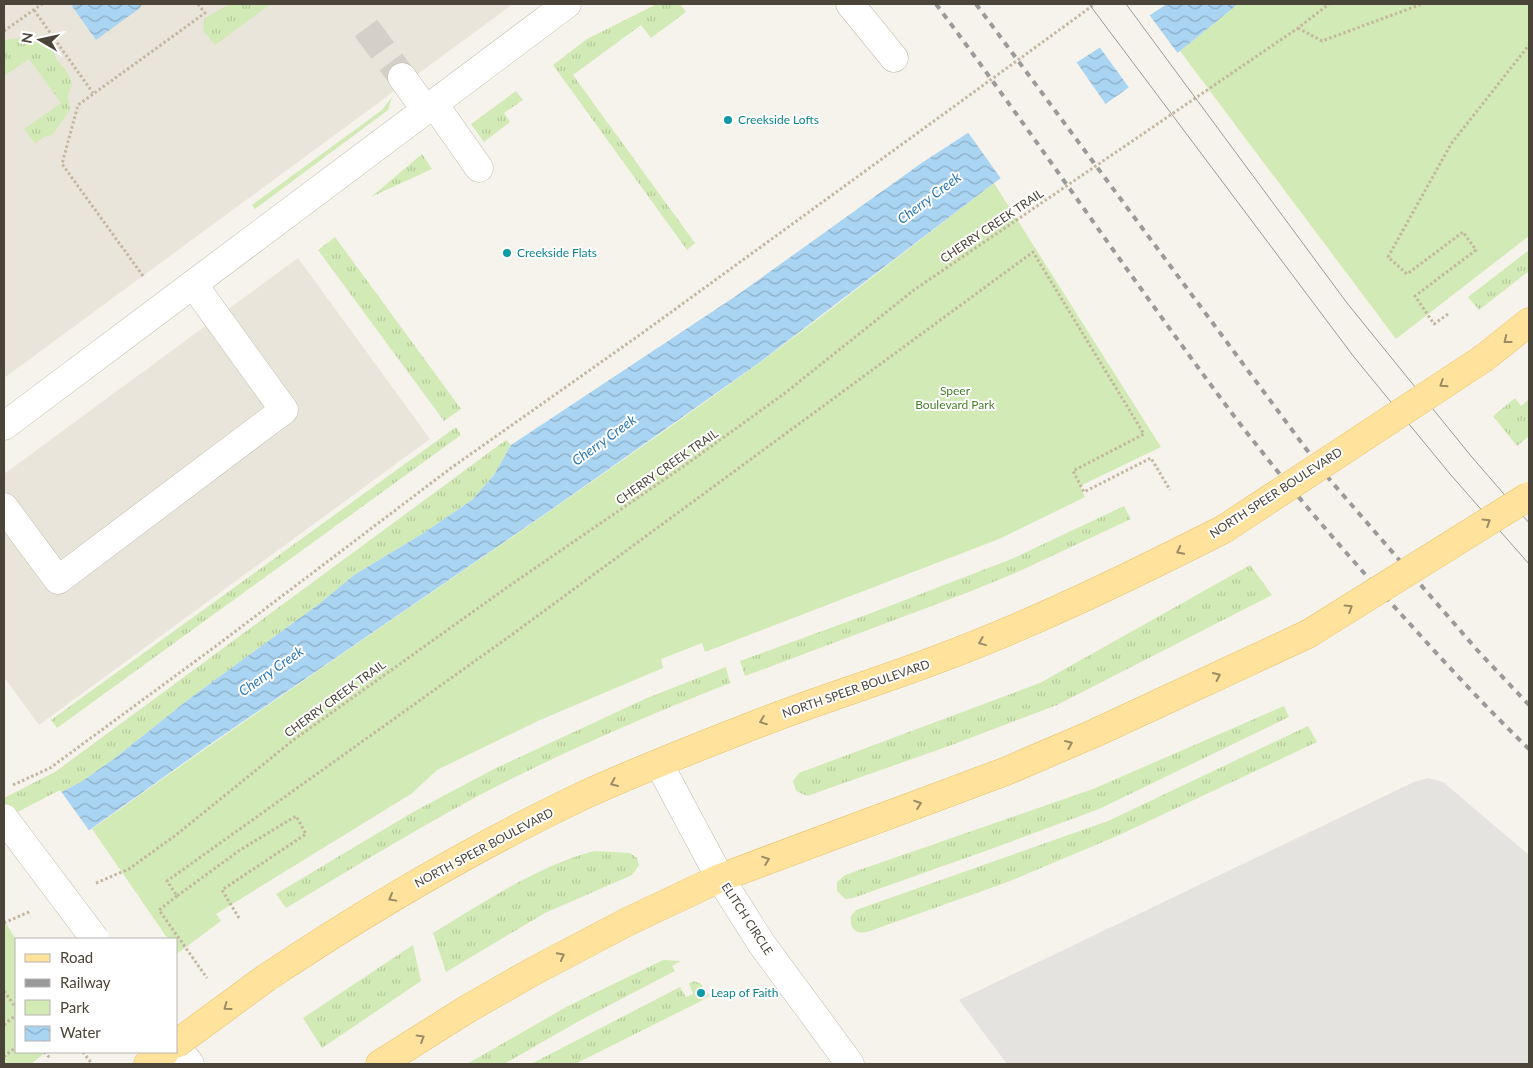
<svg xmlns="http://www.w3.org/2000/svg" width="1533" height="1068" viewBox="0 0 1533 1068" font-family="Lato,sans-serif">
<defs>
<pattern id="grass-tufts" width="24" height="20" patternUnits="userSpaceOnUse" patternTransform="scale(1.25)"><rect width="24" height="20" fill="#d2eab5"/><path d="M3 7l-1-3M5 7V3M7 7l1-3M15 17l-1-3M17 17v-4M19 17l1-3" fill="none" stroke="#b6ca9c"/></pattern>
<pattern id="water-waves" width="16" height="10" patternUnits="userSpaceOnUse" patternTransform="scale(1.25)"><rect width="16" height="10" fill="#a9d4f2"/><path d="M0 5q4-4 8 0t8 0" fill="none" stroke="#8caec5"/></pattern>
</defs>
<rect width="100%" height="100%" fill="#f6f3ec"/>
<g fill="#eae5da">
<path d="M 4,4 L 513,4 L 4,378 Z"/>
<path d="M 298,258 L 430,439 L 39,725 L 4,677 L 4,474 Z"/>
</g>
<g fill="url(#grass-tufts)">
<path d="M 230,4 L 271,4 L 215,45 L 203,30 L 205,18 Z"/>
<path d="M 657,4 L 680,4 L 686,12 L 651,38 L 641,25 L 573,75 L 695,243 L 687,250 L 553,65 L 587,39 Z"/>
<path d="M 21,38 L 31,43 L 39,42 L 44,44 L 46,47 L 54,52 L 56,59 L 66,70 L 72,83 L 68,97 L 70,110 L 52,135 L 44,137 L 35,144 L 24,129 L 61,103 L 29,59 L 4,76 L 4,40 Z"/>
<path d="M 516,91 L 523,100 L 504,113 L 510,122 L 484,142 L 471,124 Z"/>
<path d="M 392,97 L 388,110 L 255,209 L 252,205 L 382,110 Z"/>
<path d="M 422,154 L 432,169 L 371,197 Z"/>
<path d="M 335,237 L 461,409 L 444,421 L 318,250 Z"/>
<path d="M 1529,250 L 1529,271 L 1479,310 L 1468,297 Z"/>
<path d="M 1515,398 L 1521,406 L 1529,399 L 1529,436 L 1517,446 L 1493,416 Z"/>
<path d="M 456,427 L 461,435 L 57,728 L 51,720 Z"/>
<path d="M 506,440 L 511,445 L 494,475 L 472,500 L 422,534 L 354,575 L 319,604 L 189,699 L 115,758 L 81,782 L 4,822 L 4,798 L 55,772 Z"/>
<path d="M 1124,506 L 1131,519 L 1022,570 L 969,592 L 745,676 L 740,661 L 874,612 L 1014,558 Z"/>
<path d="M 1250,565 L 1272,595 L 1057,705 L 949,746 L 807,796 L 796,791 L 793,781 L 799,773 L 1040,683 Z"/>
<path d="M 726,667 L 730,683 C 654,713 579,745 505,782 C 430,820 358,865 286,908 L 276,894 L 413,812 L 496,768 L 647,698 Z"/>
<path d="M 1284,706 L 1289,717 L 1099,809 L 991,849 L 853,898 L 845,899 L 837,891 L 837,882 L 845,875 L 1093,789 Z"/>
<path d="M 1308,726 L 1317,742 L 1117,836 L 1005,883 L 867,932 C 855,935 849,927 851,916 L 856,910 L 1108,821 Z"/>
<path d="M 594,851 L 630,853 L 637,858 L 639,865 L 632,875 L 545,913 L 446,972 L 433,933 C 485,902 535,867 594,851 Z"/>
<path d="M 413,945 L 421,981 L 322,1048 L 303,1018 Z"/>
<path d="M 663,960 L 681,961 L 672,966 L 675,971 L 579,1021 L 504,1064 L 467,1064 L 568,1006 Z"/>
<path d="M 695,981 L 701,984 L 709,996 L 699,1002 L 575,1064 L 531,1064 L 680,987 L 686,997 L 693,994 L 689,983 Z"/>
</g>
<g fill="#d2eab5">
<path d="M 1238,4 L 1529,4 L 1529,236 L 1396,339 L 1180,51 Z"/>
<path d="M 994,183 L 1161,447 L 1080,486 L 1085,497 L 999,539 L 705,652 L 702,643 L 661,659 L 663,668 L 540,720 L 437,770 L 411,794 L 216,914 L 221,921 L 178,953 L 176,951 L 176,939 L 168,939 L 92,829 C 311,672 537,524 755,366 C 836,307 914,244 994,183 Z"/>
<path d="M 4,921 L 16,939 L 16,1052 L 46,1052 L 31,1064 L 4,1064 Z"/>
</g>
<path fill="#e5e3e0" d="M 1428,778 L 1443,782 L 1529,855 L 1529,1064 L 1007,1064 L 959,1000 L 1414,782 Z"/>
<g fill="url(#water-waves)">
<path d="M 74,4 L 142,4 L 140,8 L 96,40 L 72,6 Z"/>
<path d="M 1167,4 L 1238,4 L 1180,51 L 994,183 L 756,365 L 555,507 L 206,747 L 4,891 L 4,822 L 81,782 L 115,758 L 189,699 L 319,604 L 354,575 L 422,534 L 472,500 L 494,475 L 511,445 L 736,296 L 923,162 Z"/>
</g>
<g fill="#f6f3ec">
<path d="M 1148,13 L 1179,55 L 1130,89 L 1098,45 Z"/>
<path d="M 1075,60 L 1107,106 L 1002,180 L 967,131 Z"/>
<path d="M 60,790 L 91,833 L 4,893 L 4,819 Z"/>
</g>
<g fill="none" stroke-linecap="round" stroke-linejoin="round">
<path stroke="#d4d0c8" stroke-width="28" stroke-dasharray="28 14" stroke-linecap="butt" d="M 366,28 L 402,77"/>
<g stroke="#c2bbae" stroke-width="29">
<g id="minor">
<path d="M 850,4 L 894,58"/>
<path d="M 402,77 L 425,109"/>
<path d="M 434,104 L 479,168"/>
<path d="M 4,426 L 567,4"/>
<path d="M 4,507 L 58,580 L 284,410 L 193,284"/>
<path d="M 659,764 L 720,878 L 761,943 L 850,1064"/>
<path d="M 176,1046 L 190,1064"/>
</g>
</g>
<g stroke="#e6c16a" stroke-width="29">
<g id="major">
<path d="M 1484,358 L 1529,322"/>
<path d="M 266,978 C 366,911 471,849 580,797 C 638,770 698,747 757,724 C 815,701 875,683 933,661 C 1033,624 1129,577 1224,529"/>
<path d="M 148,1064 L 165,1052"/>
<path d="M 380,1064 L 469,1008 L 534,971 L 627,922 L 720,878 L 1004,772 L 1095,733 L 1308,634"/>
</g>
</g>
<g stroke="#c4b79f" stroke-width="3" stroke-dasharray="2.5 2.5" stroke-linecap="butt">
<path d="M 34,10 L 93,93"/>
<path d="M 1298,28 L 1322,41 L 1422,4"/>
<path d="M 4,31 L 42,4"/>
<path d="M 143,276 L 62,164 L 78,105 L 205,13 L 198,4"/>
<path d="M 1448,314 L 1434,324 L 1415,296 L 1476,250 L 1463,232 L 1407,274 L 1388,257 L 1451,144 L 1529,45"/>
<path d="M 13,785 L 50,768 L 220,643 L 451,468 L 641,334 L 1095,4"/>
<path d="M 96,883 L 129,869 L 176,835 L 292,741 L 509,586 L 684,466 L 785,393 L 914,290 L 1298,28 L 1329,4"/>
<path d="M 177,896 L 159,910 L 207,978"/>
<path d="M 239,918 L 222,890 L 306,834 L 296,816 L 240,850 L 177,896 L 167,881 L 510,636 L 1033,252 L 1144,434 L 1073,471 L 1084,492 L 1151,458 L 1170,490"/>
<path d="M 4,923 L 31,911"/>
<path d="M 4,991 L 16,1008"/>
<path d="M 4,1025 L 16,1015"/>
<path d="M 44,1052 L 50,1058"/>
<path d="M 83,1052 L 92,1064"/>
<path d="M 4,1057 L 16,1047"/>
</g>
<use href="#minor" stroke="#fff" stroke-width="28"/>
<use href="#major" stroke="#ffe39c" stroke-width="28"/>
<g stroke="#9a9a9a" stroke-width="1">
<path d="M 1089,4 L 1354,357 L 1450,474 L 1529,564"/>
<path d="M 1126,4 L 1347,303 L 1471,456 L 1529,523"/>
</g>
<g stroke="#9a9a9a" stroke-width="4" stroke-dasharray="6 6" stroke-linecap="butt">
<path d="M 936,4 C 1036,138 1130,277 1231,412 C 1278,474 1329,534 1381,592 C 1429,645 1477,699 1529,749"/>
<path d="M 976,4 L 1324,473 L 1478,651 L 1529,705"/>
</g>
<g stroke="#c2bbae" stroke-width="29" stroke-linecap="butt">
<path id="minor-bridge" d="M 4,818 L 95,939"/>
</g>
<g stroke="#e6c16a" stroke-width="29" stroke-linecap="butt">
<g id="major-bridge">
<path d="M 1224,529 L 1484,358"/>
<path d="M 1308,634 L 1529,496"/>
<path d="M 176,1044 L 266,978"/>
</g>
</g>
<use href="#minor-bridge" stroke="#fff" stroke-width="28"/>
<use href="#major-bridge" stroke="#ffe39c" stroke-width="28"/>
</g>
<defs><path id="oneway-chevron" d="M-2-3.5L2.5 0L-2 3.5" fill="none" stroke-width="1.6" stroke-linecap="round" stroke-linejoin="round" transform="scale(1.25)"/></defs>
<g stroke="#9c8c66">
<use href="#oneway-chevron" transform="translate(1507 340) rotate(142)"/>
<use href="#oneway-chevron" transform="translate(1443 384) rotate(147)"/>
<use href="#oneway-chevron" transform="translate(1487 522) rotate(-32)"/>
<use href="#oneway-chevron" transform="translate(1180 551) rotate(153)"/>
<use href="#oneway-chevron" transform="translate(1349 608) rotate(-32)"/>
<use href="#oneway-chevron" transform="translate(982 642) rotate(158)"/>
<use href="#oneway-chevron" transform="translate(1217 676) rotate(-25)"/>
<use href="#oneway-chevron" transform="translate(763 721) rotate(160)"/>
<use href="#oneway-chevron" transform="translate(1069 744) rotate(-23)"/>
<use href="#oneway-chevron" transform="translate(614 783) rotate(157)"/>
<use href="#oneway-chevron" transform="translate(918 804) rotate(-20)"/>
<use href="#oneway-chevron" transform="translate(766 860) rotate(-21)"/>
<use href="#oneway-chevron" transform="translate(392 898) rotate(151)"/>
<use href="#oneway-chevron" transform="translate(561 956) rotate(-28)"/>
<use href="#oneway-chevron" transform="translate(227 1007) rotate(144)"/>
<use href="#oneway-chevron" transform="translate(421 1038) rotate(-31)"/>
</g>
<g fill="#0f9aa8" stroke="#fff" stroke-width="2">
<circle cx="728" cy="120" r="5"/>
<circle cx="507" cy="253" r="5"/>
<circle cx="701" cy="993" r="5"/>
</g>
<g text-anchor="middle" stroke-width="4" stroke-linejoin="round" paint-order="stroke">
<g font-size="12" fill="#0d838f" stroke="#fff" text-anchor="start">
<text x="738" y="124">Creekside Lofts</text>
<text x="517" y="257">Creekside Flats</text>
<text x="711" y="997">Leap of Faith</text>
</g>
<g font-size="12" fill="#4b4439" stroke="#fff">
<text transform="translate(992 226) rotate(-34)" y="4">CHERRY CREEK TRAIL</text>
<text transform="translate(667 467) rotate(-35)" y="4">CHERRY CREEK TRAIL</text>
<text transform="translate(1276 493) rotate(-33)" y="4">NORTH SPEER BOULEVARD</text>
<text transform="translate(856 689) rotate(-19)" y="4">NORTH SPEER BOULEVARD</text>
<text transform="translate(335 699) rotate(-36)" y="4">CHERRY CREEK TRAIL</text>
<text transform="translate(484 848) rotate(-28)" y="4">NORTH SPEER BOULEVARD</text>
<text transform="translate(747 919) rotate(57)" y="4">ELITCH CIRCLE</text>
</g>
<g font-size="12" fill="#4a7f2a" stroke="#fff">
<text x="955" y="395">Speer<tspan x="955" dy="14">Boulevard Park</tspan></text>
</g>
<g font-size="14" font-style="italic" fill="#2e7ab2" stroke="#fff">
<text transform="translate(929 198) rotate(-37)" y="5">Cherry Creek</text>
<text transform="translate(604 440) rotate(-36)" y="5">Cherry Creek</text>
<text transform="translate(271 671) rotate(-35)" y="5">Cherry Creek</text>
</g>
</g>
<rect width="1533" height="1068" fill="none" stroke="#4b4439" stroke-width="10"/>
<rect x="15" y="938" width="162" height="115" fill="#ffffff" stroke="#b7b4b0"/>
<rect x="25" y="954" width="25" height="8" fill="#ffe39c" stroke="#b7b4b0"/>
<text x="60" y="963" font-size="15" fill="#4b4439">Road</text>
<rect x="25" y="979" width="25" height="8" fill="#9a9a9a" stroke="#b7b4b0"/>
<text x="60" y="988" font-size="15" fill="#4b4439">Railway</text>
<rect x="25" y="1000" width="25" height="15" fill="#d2eab5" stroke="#b7b4b0"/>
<text x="60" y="1013" font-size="15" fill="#4b4439">Park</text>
<rect x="25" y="1026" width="25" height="15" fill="url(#water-waves)" stroke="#b7b4b0"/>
<text x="60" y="1038" font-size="15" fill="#4b4439">Water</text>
<g transform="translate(40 40) rotate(279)" stroke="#ffffff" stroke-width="4" paint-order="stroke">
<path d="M0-4L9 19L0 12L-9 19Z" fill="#4b4439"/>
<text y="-8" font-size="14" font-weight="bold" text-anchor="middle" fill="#4b4439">N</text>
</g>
</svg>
